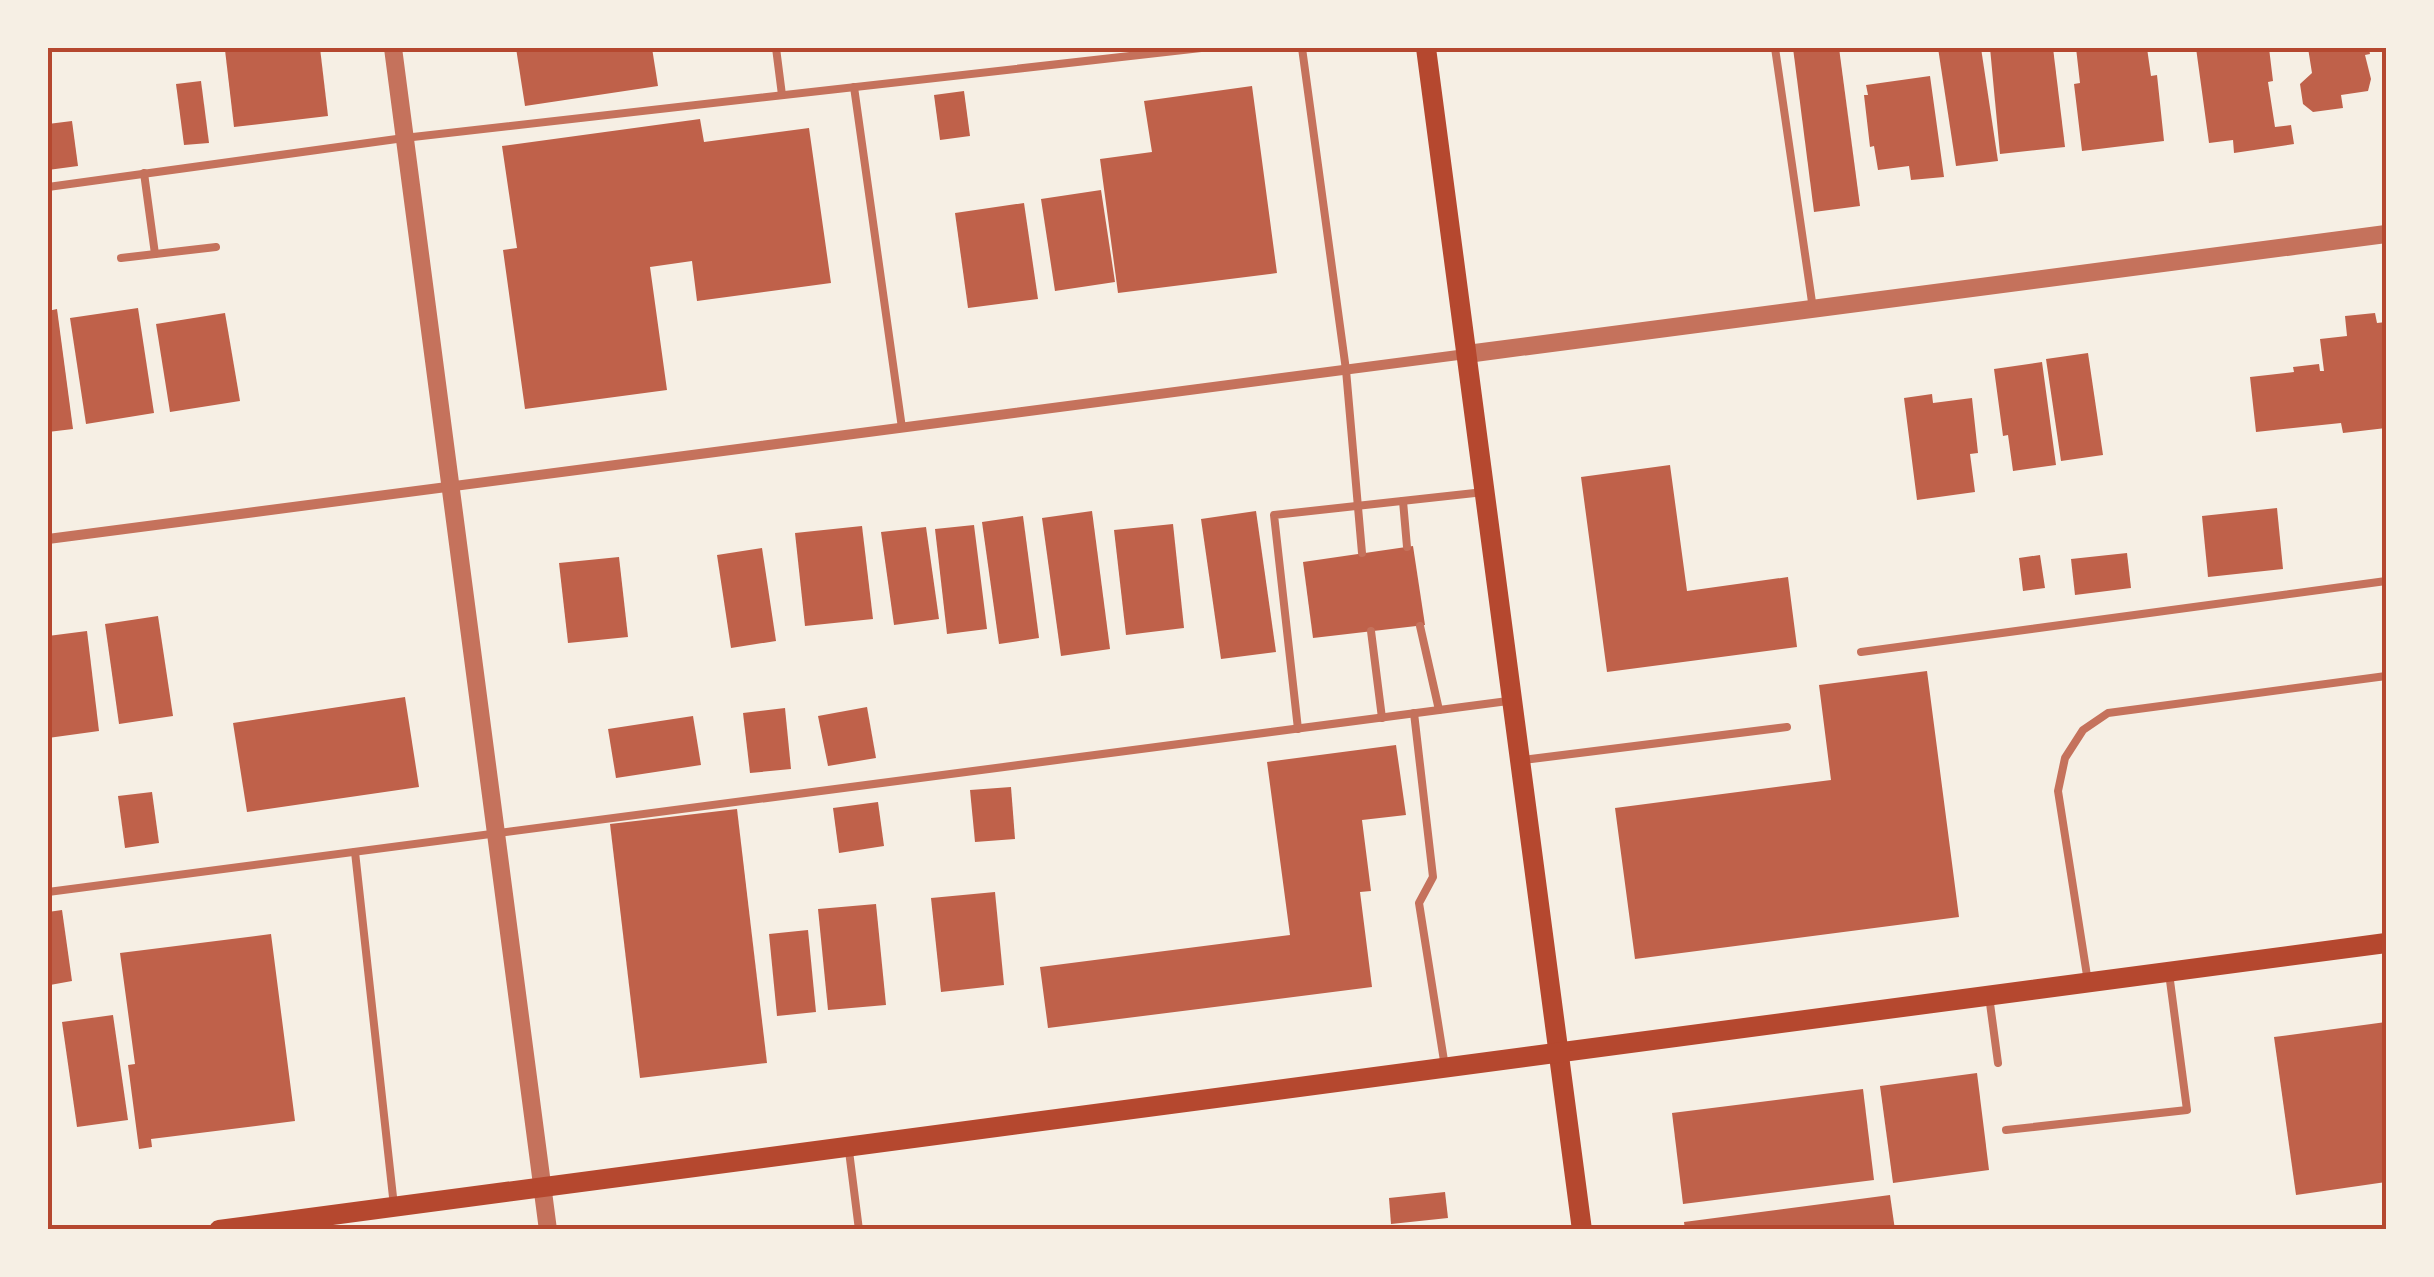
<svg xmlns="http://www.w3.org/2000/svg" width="2434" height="1277" viewBox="0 0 2434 1277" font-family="Signika,sans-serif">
<rect width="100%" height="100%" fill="#f6efe4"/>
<g fill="#bf614a">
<path d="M 246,48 L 320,48 L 328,116 L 234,127 L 225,50 Z"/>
<path d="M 516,48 L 652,48 L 658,86 L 525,106 Z"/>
<path d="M 1793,48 L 1839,48 L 1860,206 L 1814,212 Z"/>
<path d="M 1938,48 L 1981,48 L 1998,161 L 1956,166 Z"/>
<path d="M 1990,48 L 2053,48 L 2065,147 L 2000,154 Z"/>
<path d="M 2076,48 L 2147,48 L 2151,76 L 2157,75 L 2164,141 L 2082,151 L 2074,84 L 2080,83 Z"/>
<path d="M 2196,48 L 2269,48 L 2273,81 L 2268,82 L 2275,127 L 2291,125 L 2294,144 L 2234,153 L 2233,140 L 2209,143 Z"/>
<path d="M 2308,48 L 2369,48 L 2370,54 L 2365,55 L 2371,79 L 2368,91 L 2341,95 L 2343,108 L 2313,112 L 2303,104 L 2300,84 L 2312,73 Z"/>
<path d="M 1930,76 L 1944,177 L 1911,180 L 1909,166 L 1878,170 L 1874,146 L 1870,147 L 1864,95 L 1868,95 L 1866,85 Z"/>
<path d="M 201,81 L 209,143 L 184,145 L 176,84 Z"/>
<path d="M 1252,86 L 1277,273 L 1118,293 L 1100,159 L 1152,152 L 1144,101 Z"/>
<path d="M 964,91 L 970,136 L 940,140 L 934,95 Z"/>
<path d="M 700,119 L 704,142 L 809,128 L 831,283 L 697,301 L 692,261 L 650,267 L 667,390 L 525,409 L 503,250 L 517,248 L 502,146 Z"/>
<path d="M 72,121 L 78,166 L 48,170 L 48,124 Z"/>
<path d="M 1101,190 L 1115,282 L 1055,291 L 1041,199 Z"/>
<path d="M 1024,203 L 1038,299 L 968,308 L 955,213 Z"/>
<path d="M 138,308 L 154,413 L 86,424 L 70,318 Z"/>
<path d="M 57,309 L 73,429 L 48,432 L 48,311 Z"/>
<path d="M 225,313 L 240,401 L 170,412 L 156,324 Z"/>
<path d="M 2375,313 L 2377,323 L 2386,322 L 2386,428 L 2343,433 L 2341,423 L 2256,432 L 2250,377 L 2294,372 L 2293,367 L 2319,364 L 2320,371 L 2324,371 L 2320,339 L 2347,336 L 2345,316 Z"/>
<path d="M 2088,353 L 2103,455 L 2061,461 L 2046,359 Z"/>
<path d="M 2042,362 L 2056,465 L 2013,471 L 2008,435 L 2003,436 L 1994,369 Z"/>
<path d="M 1932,394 L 1933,403 L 1972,398 L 1978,453 L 1970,454 L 1975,492 L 1917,500 L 1904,398 Z"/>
<path d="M 1670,465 L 1687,591 L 1788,577 L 1797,647 L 1607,672 L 1581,477 Z"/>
<path d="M 2277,508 L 2283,569 L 2208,577 L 2202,516 Z"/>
<path d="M 1092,511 L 1110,649 L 1061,656 L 1042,518 Z"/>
<path d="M 1256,511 L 1276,652 L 1221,659 L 1201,519 Z"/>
<path d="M 1023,516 L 1039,638 L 999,644 L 982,522 Z"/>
<path d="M 1173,524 L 1184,628 L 1126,635 L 1114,530 Z"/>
<path d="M 974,525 L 987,629 L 947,634 L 935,529 Z"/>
<path d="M 862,526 L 873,619 L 805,626 L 795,533 Z"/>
<path d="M 926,527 L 939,619 L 894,625 L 881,532 Z"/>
<path d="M 1413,546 L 1425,625 L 1313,638 L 1303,562 Z"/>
<path d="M 762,548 L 776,641 L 731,648 L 717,555 Z"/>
<path d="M 2127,553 L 2131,588 L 2075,595 L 2071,559 Z"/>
<path d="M 2040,555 L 2045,588 L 2023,591 L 2019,558 Z"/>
<path d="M 619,557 L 628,637 L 568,643 L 559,563 Z"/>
<path d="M 158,616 L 173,716 L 119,724 L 105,624 Z"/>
<path d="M 87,631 L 99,731 L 48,738 L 48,636 Z"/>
<path d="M 1927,671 L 1959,917 L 1635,959 L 1615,808 L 1831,780 L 1819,685 Z"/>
<path d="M 405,697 L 419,787 L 247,812 L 233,723 Z"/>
<path d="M 867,707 L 876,758 L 828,766 L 818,716 Z"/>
<path d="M 785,708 L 791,769 L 750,773 L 743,713 Z"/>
<path d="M 693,716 L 701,765 L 616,778 L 608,729 Z"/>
<path d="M 1396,745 L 1406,815 L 1362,820 L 1371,891 L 1360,892 L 1372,987 L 1048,1028 L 1040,967 L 1290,935 L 1267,762 Z"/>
<path d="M 1011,787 L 1015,839 L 975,842 L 970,790 Z"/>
<path d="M 152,792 L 159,843 L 125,848 L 118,796 Z"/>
<path d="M 878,802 L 884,846 L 839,853 L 833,808 Z"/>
<path d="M 737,809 L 767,1063 L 640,1078 L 610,824 Z"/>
<path d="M 995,892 L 1004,985 L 941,992 L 931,898 Z"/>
<path d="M 876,904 L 886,1005 L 828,1010 L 818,909 Z"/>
<path d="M 62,910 L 72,981 L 50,985 L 48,912 Z"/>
<path d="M 808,930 L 816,1012 L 777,1016 L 769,934 Z"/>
<path d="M 271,934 L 295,1121 L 151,1139 L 152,1147 L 139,1149 L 128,1065 L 135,1064 L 120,953 Z"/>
<path d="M 113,1015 L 128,1120 L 77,1127 L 62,1022 Z"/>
<path d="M 2386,1022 L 2386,1182 L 2296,1195 L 2274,1037 Z"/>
<path d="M 1977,1073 L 1989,1170 L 1893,1183 L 1880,1086 Z"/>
<path d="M 1863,1089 L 1874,1180 L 1683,1204 L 1672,1113 Z"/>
<path d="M 1445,1192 L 1448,1218 L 1391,1224 L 1389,1198 Z"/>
<path d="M 1890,1195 L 1895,1230 L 1685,1230 L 1684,1222 Z"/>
</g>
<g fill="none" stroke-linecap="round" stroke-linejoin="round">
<g stroke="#c5725c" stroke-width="8">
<path d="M 776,48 L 782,95"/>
<path d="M 1302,48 L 1346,370 L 1362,553"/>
<path d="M 1775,48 L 1813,309"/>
<path d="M 854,87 L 902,428"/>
<path d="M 144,173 L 155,254"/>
<path d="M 48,187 L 404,138 L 1201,48"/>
<path d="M 121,258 L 216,247"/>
<path d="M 1403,501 L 1407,547"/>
<path d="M 1420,626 L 1439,710"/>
<path d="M 1371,631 L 1382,718"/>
<path d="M 1861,652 L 2386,581"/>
<path d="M 1414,713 L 1433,877 L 1419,903 L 1445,1067"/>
<path d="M 1298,729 L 1274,515 L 1484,492"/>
<path d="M 1523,760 L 1787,727"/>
<path d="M 355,852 L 394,1206"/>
<path d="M 48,892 L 1508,701"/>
<path d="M 2088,982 L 2058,791 L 2065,758 L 2083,730 L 2108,713 L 2386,676"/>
<path d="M 1989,996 L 1998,1063"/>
<path d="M 2006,1130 L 2187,1110 L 2169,973"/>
<path d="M 849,1151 L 859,1230"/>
</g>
<path stroke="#c5725c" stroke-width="10" d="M 48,539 L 1466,354"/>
<g stroke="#c5725c" stroke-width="18">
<path d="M 393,48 L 548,1230"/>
<path d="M 1467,354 L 2386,234"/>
</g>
<g stroke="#b5482f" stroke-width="20">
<path d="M 1426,48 L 1582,1230"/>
<path d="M 219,1230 L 2386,943"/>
</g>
</g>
<rect width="2434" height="1277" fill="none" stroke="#f6efe4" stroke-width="100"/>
<rect x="50" y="50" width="2334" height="1177" fill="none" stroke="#b5482f" stroke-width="4"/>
</svg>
